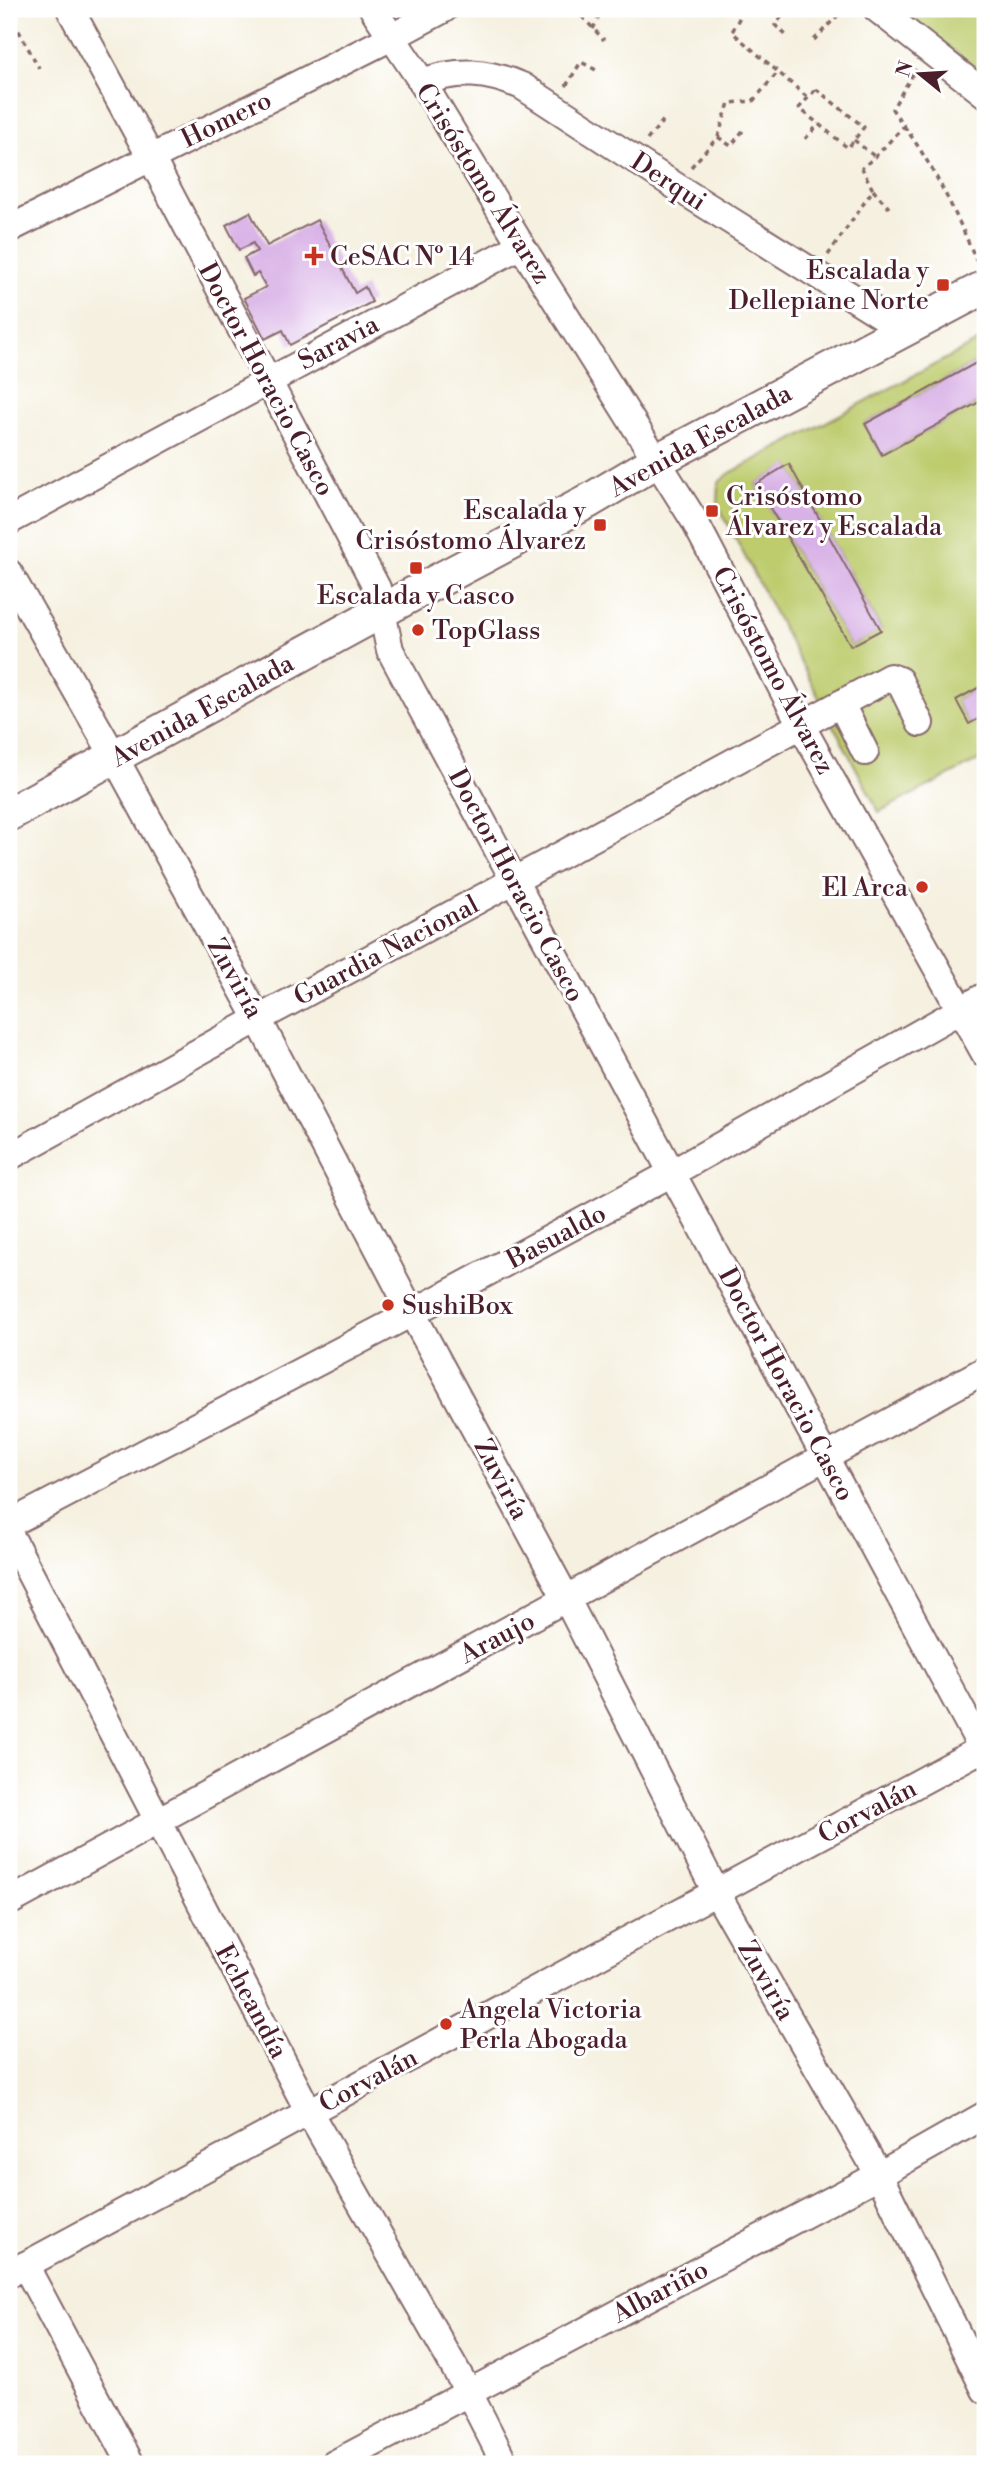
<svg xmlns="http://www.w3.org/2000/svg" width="994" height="2473" viewBox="0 0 994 2473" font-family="'Libre Bodoni',serif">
<rect width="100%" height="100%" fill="#fff"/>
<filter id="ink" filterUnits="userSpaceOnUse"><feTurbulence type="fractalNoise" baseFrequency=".0143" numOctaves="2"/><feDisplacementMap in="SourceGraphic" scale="14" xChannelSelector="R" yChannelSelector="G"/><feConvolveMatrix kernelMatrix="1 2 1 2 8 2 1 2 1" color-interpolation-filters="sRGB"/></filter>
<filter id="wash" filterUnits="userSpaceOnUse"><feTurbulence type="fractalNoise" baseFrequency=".00686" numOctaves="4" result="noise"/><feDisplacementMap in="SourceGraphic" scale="28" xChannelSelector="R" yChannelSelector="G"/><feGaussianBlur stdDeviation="1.57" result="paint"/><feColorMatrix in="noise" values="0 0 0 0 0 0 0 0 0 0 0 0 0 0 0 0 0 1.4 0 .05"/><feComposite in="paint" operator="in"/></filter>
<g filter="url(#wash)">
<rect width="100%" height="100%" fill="#f5f0df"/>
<g fill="#becc6e" stroke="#84764c" stroke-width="2" fill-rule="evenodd">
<path d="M 901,9 L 985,9 L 985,76 Z"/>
<path d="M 985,338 L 985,358 L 865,424 L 882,455 L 985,399 L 985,684 L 956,700 L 969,724 L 985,715 L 985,757 L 879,812 L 718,505 L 719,482 L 730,473 ZM 789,465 L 881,629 L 851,646 L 756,484 Z"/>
</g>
<g id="blocks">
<g fill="#d8b1e6">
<path d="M 250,212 L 267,246 L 317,220 L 355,293 L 365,287 L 372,302 L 290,345 L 283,330 L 265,339 L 244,298 L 266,287 L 258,273 L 253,276 L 244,258 L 257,251 L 253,243 L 239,250 L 226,225 Z"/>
<path d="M 985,358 L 985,399 L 882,455 L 865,424 Z"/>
<path d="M 789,464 L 881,630 L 851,646 L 756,484 Z"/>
<path d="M 985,684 L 985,715 L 969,724 L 956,700 Z"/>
</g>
</g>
</g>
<g filter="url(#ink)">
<use href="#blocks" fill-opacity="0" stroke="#86686a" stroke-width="2"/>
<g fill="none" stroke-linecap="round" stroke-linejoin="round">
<g stroke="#86686a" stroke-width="30">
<g id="minor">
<path d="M 70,9 L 150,156 L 377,588 L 390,650 L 985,1754"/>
<path d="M 373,9 L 422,82 L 521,245 L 694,520 L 801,725 L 985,1054"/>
<path d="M 877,9 L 985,94"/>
<path d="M 422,82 C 459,69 486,71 522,86 L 677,187 L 905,330"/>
<path d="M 9,229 L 392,37 L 444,9"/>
<path d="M 9,521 L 521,245"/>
<path d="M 9,573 L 115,758 L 258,1019 L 412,1313 L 567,1600 L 716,1892 L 879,2175 L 985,2390"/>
<path d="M 841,704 L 865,752"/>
<path d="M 9,1157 L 258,1019 L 890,677 L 899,680 L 920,723"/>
<path d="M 9,1524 L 412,1313 L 672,1173 L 985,996"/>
<path d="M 9,1533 L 309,2112 L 469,2393 L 505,2464"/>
<path d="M 9,1902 L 985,1370"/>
<path d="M 25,2265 L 131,2464"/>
<path d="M 9,2274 L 985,1747"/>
<path d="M 334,2464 L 879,2175 L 985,2115"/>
</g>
</g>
<g stroke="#86686a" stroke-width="37">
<path id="major" d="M 9,814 L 424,588 L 587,502 L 658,460 L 985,287"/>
</g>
<g stroke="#86686a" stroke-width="3.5" stroke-dasharray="5 5" stroke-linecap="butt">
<path d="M 575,9 L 604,40"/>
<path d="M 744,9 L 732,32 L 808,98"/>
<path d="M 788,9 L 775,25 L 789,38"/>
<path d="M 9,13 L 39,68"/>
<path d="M 593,29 L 602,9"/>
<path d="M 814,40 L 844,9"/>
<path d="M 566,86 L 581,62 L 596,70"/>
<path d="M 816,89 L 864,127 L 848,148 L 799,108 Z"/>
<path d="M 904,126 C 934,167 957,215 977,262"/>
<path d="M 718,137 L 731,146 L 745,128"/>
<path d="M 805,139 L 819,124"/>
<path d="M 647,140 L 666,117"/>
<path d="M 854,140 L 874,156"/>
<path d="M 691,167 L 718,137 L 729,103 L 753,101 L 778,72"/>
<path d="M 873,190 L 889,208"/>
<path d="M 828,255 L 873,190 L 862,168 L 875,157 L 904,126 L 892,109 L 916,69"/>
</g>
<use href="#minor" stroke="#fff" stroke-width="26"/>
<use href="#major" stroke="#fff" stroke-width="33"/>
</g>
</g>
<g fill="#c8321e" stroke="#fff" stroke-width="2.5">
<path d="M310.5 245.5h7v7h7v7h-7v7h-7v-7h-7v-7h7z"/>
<rect x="936" y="278" width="14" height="14" rx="3.5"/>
<rect x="705" y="504" width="14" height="14" rx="3.5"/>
<rect x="593" y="518" width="14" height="14" rx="3.5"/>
<rect x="409" y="561" width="14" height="14" rx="3.5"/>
<circle cx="418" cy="630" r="7"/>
<circle cx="922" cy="887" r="7"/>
<circle cx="388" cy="1305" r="7"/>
<circle cx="446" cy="2024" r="7"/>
</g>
<g text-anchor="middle" stroke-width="6" stroke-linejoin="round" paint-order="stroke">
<g font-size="26" fill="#4a1f2b" stroke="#fff">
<text transform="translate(226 119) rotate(-26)" y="9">Homero</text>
<text transform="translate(669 181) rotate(33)" y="9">Derqui</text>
<text transform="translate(484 183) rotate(58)" y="9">Crisóstomo Álvarez</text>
<text transform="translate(338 342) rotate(-28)" y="9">Saravia</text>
<text transform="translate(267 379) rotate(62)" y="9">Doctor Horacio Casco</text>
<text transform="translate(700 440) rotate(-29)" y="9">Avenida Escalada</text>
<text transform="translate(774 670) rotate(62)" y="9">Crisóstomo Álvarez</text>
<text transform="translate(202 710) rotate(-29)" y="9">Avenida Escalada</text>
<text transform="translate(517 885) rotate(62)" y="9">Doctor Horacio Casco</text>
<text transform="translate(386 950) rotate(-28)" y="9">Guardia Nacional</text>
<text transform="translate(236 978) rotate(61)" y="9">Zuviría</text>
<text transform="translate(556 1236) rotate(-28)" y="9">Basualdo</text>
<text transform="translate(787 1384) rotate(62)" y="9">Doctor Horacio Casco</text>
<text transform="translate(502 1479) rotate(62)" y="9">Zuviría</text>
<text transform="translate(497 1637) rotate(-28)" y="9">Araujo</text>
<text transform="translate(867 1811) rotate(-28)" y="9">Corvalán</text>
<text transform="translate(767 1980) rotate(60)" y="9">Zuviría</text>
<text transform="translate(252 2001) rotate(62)" y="9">Echeandía</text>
<text transform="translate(368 2080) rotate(-28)" y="9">Corvalán</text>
<text transform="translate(660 2291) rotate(-28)" y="9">Albariño</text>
</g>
<g font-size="26" fill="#4a1f2b" stroke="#fff" text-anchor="start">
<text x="330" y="265">CeSAC Nº 14</text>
<text x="929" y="279" text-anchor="end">Escalada y<tspan x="929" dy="30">Dellepiane Norte</tspan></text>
<text x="726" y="505">Crisóstomo<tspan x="726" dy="30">Álvarez y Escalada</tspan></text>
<text x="586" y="519" text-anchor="end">Escalada y<tspan x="586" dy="30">Crisóstomo Álvarez</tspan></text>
<text x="416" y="604" text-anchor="middle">Escalada y Casco</text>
<text x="432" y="639">TopGlass</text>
<text x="908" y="896" text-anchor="end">El Arca</text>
<text x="402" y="1314">SushiBox</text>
<text x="460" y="2018">Angela Victoria<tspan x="460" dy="30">Perla Abogada</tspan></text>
</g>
</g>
<rect width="994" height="2473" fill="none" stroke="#fff" stroke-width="35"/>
<g transform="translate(920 74) rotate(288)" stroke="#ffffff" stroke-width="5" paint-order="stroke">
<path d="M0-5L12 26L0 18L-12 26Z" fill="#4a1f2b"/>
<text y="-10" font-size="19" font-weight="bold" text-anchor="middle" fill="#4a1f2b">N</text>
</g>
</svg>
